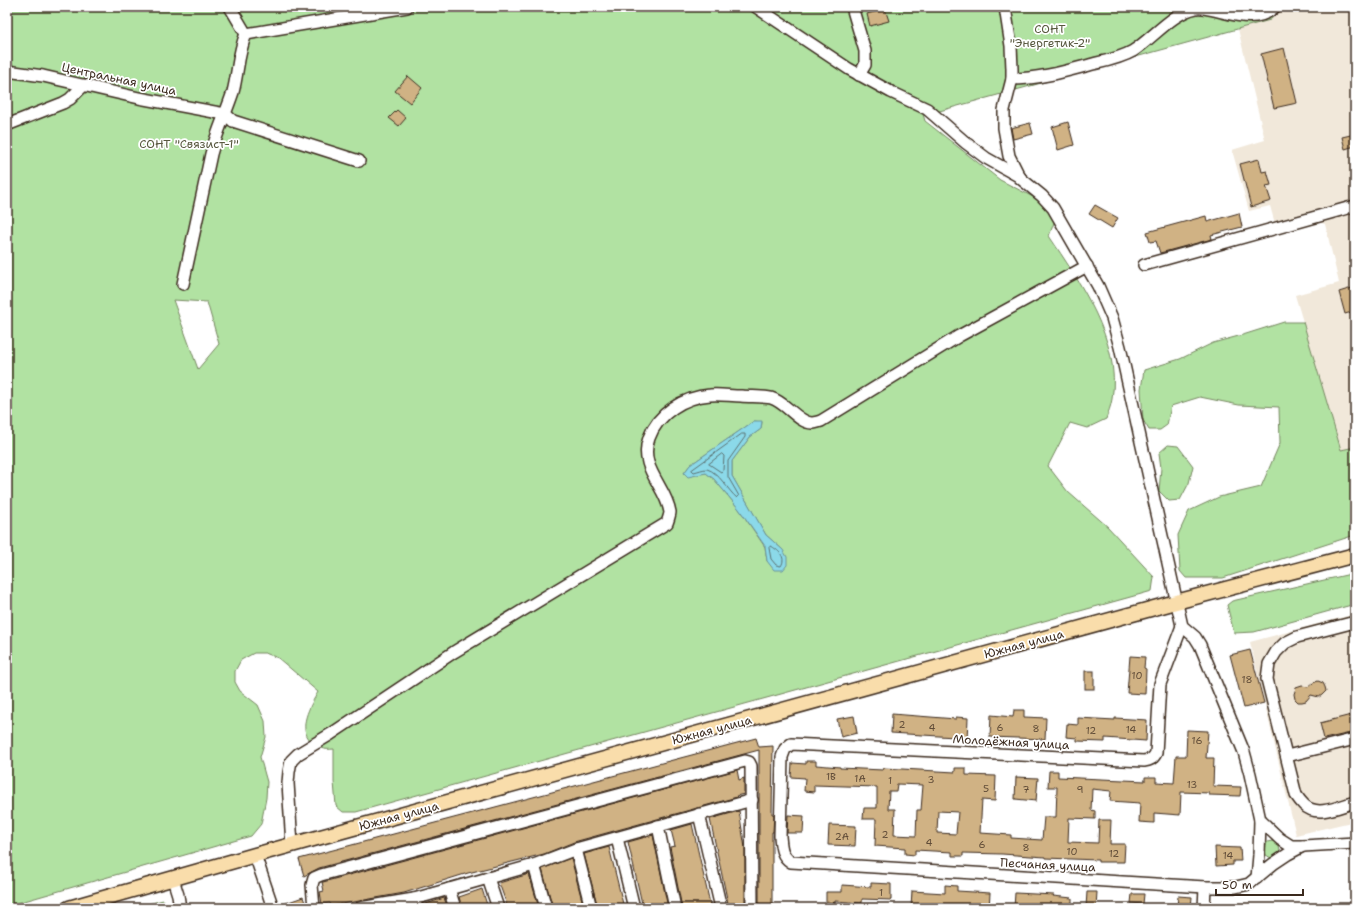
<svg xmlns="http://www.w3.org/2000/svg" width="1362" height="915" viewBox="0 0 1362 915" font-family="'Shantell Sans',sans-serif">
<rect width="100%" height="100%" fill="#fff"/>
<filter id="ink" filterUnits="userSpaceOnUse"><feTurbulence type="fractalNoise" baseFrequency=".025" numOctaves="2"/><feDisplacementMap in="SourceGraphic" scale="8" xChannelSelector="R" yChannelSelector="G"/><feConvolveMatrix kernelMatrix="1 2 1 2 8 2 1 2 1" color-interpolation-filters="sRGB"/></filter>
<g filter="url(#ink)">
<g fill="#f1e8da">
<path d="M 1284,7 L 1355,7 L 1355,447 L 1341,450 L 1295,295 L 1339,283 L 1325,224 L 1319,222 L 1278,234 L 1270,206 L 1249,211 L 1232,150 L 1265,140 L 1238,29 L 1270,20 Z"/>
<path d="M 1355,614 L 1355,821 L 1296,835 L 1250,642 Z"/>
</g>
<g fill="#b1e2a2" stroke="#768660" fill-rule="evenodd">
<path d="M 7,7 L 1284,7 L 1270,20 L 925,115 L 923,114 L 925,121 L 1000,180 L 1039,200 L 1055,220 L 1049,236 C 1079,281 1122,342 1112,399 C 1111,406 1108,413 1106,419 L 1087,428 L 1070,423 L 1048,466 L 1068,492 L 1108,527 L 1154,577 L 1152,591 L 356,812 L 343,812 L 336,806 L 334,782 L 334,749 C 324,750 318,749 311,741 C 297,728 310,706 318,692 L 278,658 L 265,653 L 254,653 L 241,660 L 235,671 L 235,682 L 240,691 L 258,705 L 265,721 L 266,737 L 260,757 L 267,782 L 266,798 L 261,824 L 251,836 L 7,906 ZM 173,300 L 207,302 L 219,344 L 198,369 ZM 754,421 L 762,422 L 761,429 L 750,437 L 732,461 L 732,476 L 766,535 L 783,550 L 767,561 L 765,547 L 739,509 L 714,479 L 706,473 L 684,473 L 690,465 Z"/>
<path d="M 1284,322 L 1303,322 L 1341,450 L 1355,447 L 1355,535 L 1223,578 L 1186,578 L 1180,571 L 1178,535 L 1189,511 L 1219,497 L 1261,487 L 1280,443 L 1279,407 L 1239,405 L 1200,397 L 1171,406 L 1167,425 L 1160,430 L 1149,430 L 1143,420 L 1141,389 L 1144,370 L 1180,359 L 1213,343 L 1246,334 Z"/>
<path d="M 1168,445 L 1178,446 L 1193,466 L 1189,483 L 1180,500 L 1169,501 L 1159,491 L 1161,468 L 1159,453 Z"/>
<path d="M 1355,573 L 1355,604 L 1254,632 L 1234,633 L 1227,605 L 1232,601 Z"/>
<path d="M 1272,841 L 1278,842 L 1280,851 L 1276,856 L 1271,858 L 1266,855 L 1265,849 L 1267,842 Z"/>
<path d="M 163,900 L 169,904 L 170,908 L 133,908 Z"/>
</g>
<path fill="#8bd9e9" stroke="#6b9398" d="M 754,421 L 762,421 L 761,429 L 750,437 L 732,461 L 732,476 L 766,535 L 783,550 L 787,557 L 787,565 L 783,570 L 774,570 L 767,561 L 765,546 L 739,509 L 714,479 L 706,473 L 688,477 L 684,473 L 690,465 Z"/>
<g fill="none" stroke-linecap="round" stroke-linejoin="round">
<g stroke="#5b706f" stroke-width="1">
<path d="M 742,434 L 745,434 L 745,437 L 728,461 L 728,477 L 739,496 L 737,498 C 728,491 719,472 707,469 C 703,469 698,471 694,472 L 692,470 Z"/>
<path d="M 722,454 L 724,456 L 723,470 L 721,472 L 709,464 Z"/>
<path d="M 771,546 C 778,550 787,557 781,566 L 776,565 L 771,559 L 769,548 Z"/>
</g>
</g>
<g fill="#d0b284" stroke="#3b2a1e" fill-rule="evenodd">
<path d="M 885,9 L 889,21 L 870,26 L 867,14 Z"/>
<path d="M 1284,48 L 1297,103 L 1274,108 L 1261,54 Z"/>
<path d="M 408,76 L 422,88 L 410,103 L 395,91 Z"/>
<path d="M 397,110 L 406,118 L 399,126 L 389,118 Z"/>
<path d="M 1068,122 L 1074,145 L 1058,150 L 1052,127 Z"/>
<path d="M 1030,123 L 1033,134 L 1013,139 L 1011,128 Z"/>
<path d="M 1355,134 L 1355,146 L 1345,149 L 1342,137 Z"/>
<path d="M 1259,159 L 1262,172 L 1267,171 L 1271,185 L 1266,186 L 1271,201 L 1251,207 L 1240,164 Z"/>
<path d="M 1095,205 L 1118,218 L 1112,228 L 1089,214 Z"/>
<path d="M 1239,213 L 1242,227 L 1211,235 L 1212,239 L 1160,253 L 1156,241 L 1150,242 L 1147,232 L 1206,216 L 1207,222 Z"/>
<path d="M 1355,287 L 1355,311 L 1345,314 L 1339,292 Z"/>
<path d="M 1250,650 L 1264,703 L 1244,708 L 1230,655 Z"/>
<path d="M 1130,656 L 1145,657 L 1144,668 L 1146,669 L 1145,694 L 1127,693 Z"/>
<rect x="1085" y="671" width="9" height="18"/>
<path d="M 1318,681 L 1323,683 L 1325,687 L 1326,691 L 1322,695 L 1319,697 L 1311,695 L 1306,701 L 1302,702 L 1298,702 L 1295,699 L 1294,694 L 1296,688 L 1302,686 L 1308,687 L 1313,683 Z"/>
<path d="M 1014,710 L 1024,710 L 1024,717 L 1046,718 L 1045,739 L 990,737 L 991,715 L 1013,717 Z"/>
<path d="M 892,714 L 956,719 L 956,717 L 968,718 L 967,740 L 955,739 L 955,737 L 891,733 Z"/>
<path d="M 1355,714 L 1355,732 L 1324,739 L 1320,723 Z"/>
<path d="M 854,716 L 857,733 L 841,737 L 837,719 Z"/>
<path d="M 1078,718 L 1115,720 L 1115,718 L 1147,720 L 1146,741 L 1105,738 L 1105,742 L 1077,741 L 1077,738 L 1066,737 L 1067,724 L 1078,725 Z"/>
<path d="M 1187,730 L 1208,731 L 1206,758 L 1214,758 L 1213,786 L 1241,787 L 1240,796 L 1209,795 L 1209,793 L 1181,792 L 1180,815 L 1154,813 L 1154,823 L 1139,822 L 1140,803 L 1110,801 L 1111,791 L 1092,789 L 1091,810 L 1095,811 L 1095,819 L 1069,818 L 1068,842 L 1098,843 L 1099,820 L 1111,820 L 1110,844 L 1125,844 L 1124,862 L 1098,862 L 1098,860 L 1045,858 L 1045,857 L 1002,854 L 963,853 L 963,856 L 952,856 L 952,852 L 915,850 L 915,855 L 905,854 L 905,848 L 875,846 L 876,819 L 863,819 L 864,808 L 877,808 L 877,787 L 814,785 L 814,792 L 804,791 L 805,778 L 791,777 L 792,763 L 806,764 L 806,761 L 816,761 L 816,765 L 840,767 L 840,768 L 883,770 L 884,768 L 955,772 L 955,768 L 966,768 L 966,775 L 996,776 L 995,801 L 982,800 L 980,833 L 1011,835 L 1011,838 L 1042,840 L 1044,817 L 1056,817 L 1057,787 L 1048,787 L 1049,771 L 1058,771 L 1058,777 L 1145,781 L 1145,777 L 1156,777 L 1156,782 L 1174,783 L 1176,756 L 1186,756 ZM 897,784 L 923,785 L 921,810 L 917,810 L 916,836 L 894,835 L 895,809 L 888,809 L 889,791 L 896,791 ZM 938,811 L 958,812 L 956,834 L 937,833 Z"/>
<path d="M 756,738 L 759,747 L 773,746 L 772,814 L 774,814 L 773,832 L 772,832 L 772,908 L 759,908 L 759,750 L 319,868 L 304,876 L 299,859 Z"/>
<path d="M 737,770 L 739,780 L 744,778 L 744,794 L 736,796 L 737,797 L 574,842 L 544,854 L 468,873 L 404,893 L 331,906 L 330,903 L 322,904 L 320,892 L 324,891 L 322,882 L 323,882 Z"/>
<path d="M 1016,777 L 1038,778 L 1036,801 L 1015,799 Z"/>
<path d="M 739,811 L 745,848 L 745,908 L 729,908 L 710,819 Z"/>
<path d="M 788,815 L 804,816 L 803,833 L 787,833 Z"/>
<path d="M 692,824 L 711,908 L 682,908 L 670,847 L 675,846 L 671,830 Z"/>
<path d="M 829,825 L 856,826 L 855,846 L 828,845 Z"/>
<path d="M 653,835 L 668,908 L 643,908 L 628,842 Z"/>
<path d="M 609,847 L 624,908 L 598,908 L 584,854 Z"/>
<path d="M 1215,847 L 1240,848 L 1241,861 L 1233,861 L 1233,865 L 1216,866 Z"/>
<path d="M 571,858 L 584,908 L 553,908 L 542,869 Z"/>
<path d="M 529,874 L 539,908 L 508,908 L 499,883 Z"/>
<path d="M 871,883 L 891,884 L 891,900 L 862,899 L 862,903 L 835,901 L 835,903 L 826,902 L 826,892 L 842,892 L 842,885 L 871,887 Z"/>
<path d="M 945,885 L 957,886 L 957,891 L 990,893 L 989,908 L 911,908 L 912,891 L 945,893 Z"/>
<path d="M 482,889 L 488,908 L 462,908 L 459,897 Z"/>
<path d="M 1087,892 L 1097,892 L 1096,907 L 1086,907 Z"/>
<path d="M 1015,893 L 1054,895 L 1053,896 L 1072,898 L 1072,908 L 1014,908 Z"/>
<path d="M 1132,894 L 1144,894 L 1143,904 L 1131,903 Z"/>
<path d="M 1178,896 L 1192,897 L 1191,908 L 1177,907 Z"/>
<path d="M 303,897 L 307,908 L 280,908 L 280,905 Z"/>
<path d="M 444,898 L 448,908 L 424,908 L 423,905 Z"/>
</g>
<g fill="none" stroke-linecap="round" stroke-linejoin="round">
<g stroke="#3b2a1e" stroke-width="14">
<g id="minor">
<path d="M 230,7 L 246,34"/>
<path d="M 756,7 L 849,69 L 891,92 L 927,109 L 966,143 L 986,158 L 1020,177"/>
<path d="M 852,7 L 865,51 L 865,65 L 859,75"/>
<path d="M 1005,7 L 1011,46 L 1012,69 L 1012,79 L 1004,110 L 1004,128 L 1009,156 L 1020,178 L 1042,196 L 1053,208 L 1098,286 L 1112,318 L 1120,347 L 1182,626 L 1195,637 L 1200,645 L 1244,752 L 1250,774 L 1260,820 L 1259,855 L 1257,878"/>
<path d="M 7,71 L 43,76 L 139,98 L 225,114"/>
<path d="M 1012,79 C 1040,79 1066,71 1093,64 C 1106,61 1121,58 1133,51 C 1152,39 1173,12 1196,8 C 1202,7 1208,9 1214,10 C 1235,15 1257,23 1275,7"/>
<path d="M 225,114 L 233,121 L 359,161"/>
<path d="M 7,125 L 63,103 L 70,99 L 84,85"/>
<path d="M 1144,265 L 1355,206"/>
<path d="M 183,284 L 211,154 C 217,132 226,113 233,92 C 238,73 238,53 246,34 L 407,7"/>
<path d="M 1355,622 L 1297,637 L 1285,643 L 1276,652 L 1269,664 L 1267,679 L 1296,795 C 1298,798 1301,802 1304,805 C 1317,818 1340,806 1355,802"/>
<path d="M 1182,626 L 1160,684 L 1156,753 C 1153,759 1150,760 1144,761 L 791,744 L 785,749 L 782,757 L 780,836 C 781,846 781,856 791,862 L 1205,887 L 1236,887 L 1249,884 L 1273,864 L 1288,854 L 1303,846 L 1355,843"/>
<path d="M 1287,756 L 1355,739"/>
<path d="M 699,814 L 721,908"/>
<path d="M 1260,820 L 1280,839 L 1291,846 L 1303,846"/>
<path d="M 658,826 L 675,908"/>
<path d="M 617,838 L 634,908"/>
<path d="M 292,845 L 288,783 L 289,772 L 291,761 L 298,754 L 331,734 L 454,652 L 667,523 C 668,520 670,515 670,512 C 666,486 638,468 649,438 C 658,413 684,397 710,395 C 720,394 731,396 741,396 C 750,397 762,396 771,398 C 786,402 798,423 812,423 C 815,423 818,422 821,421 L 959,336 L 1087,266"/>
<path d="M 576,849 L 591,908"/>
<path d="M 255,855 L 273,908"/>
<path d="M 534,865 L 546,908"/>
<path d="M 488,878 L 498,908"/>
<path d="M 173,879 L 178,895 L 180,908"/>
<path d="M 449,889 L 455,908"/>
<path d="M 314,908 L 312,885 L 314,878 L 321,875 L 745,761 L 749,762 L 751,766 L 752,908"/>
<path d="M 360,908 L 414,899 L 412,906"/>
<path d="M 417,908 L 414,899 L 534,865 L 576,849 L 752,800"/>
<path d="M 1204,908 L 1205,887"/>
</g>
</g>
<g stroke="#3b2a1e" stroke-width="17">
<path id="major" d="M 69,908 L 255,855 L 1176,602 L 1355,555"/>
</g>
<use href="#minor" stroke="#fff" stroke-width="11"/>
<use href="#major" stroke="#f9ddab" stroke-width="14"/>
</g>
</g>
<g text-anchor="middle" stroke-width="3.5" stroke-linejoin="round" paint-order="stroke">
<g font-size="10" fill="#604c38">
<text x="1137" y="679">10</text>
<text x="1247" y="683">18</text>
<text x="902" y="728">2</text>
<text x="932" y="731">4</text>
<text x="1000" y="731">6</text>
<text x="1036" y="732">8</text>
<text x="1131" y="733">14</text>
<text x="1091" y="734">12</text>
<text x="1197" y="744">16</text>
<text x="831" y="780">1В</text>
<text x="860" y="782">1А</text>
<text x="931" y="783">3</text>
<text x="890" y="784">1</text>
<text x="1192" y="788">13</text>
<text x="986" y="792">5</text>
<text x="1026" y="793">7</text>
<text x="1080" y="793">9</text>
<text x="885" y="838">2</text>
<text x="842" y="840">2А</text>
<text x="929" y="846">4</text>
<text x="982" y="848">6</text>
<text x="1026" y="851">8</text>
<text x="1072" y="855">10</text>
<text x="1114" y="857">12</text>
<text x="1228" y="859">14</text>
<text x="881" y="896">1</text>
</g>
<g font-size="12" fill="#58583f" stroke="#fff">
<text x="1050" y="33">СОНТ<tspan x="1050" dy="14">"Энергетик-2"</tspan></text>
<text x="189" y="148">СОНТ "Связист-1"</text>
</g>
<g font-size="12" fill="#3b2a1e" stroke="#fff">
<text transform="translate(119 79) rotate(12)" y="4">Центральная улица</text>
<text transform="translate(1024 644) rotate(-15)" y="4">Южная улица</text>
<text transform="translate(712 730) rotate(-15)" y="4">Южная улица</text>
<text transform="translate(1011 742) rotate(3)" y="4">Молодёжная улица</text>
<text transform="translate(399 816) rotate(-15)" y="4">Южная улица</text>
<text transform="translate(1048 865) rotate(3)" y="4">Песчаная улица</text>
</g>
</g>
<rect width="1362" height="915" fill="none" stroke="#fff" stroke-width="24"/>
<rect x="12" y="12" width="1338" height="891" fill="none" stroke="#3b2a1e" stroke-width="1.5" filter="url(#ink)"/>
<path d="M1216 889v6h87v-6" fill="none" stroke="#3b2a1e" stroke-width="2"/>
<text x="1222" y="889" font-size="12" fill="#3b2a1e" stroke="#ffffff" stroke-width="3" paint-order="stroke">50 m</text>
</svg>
